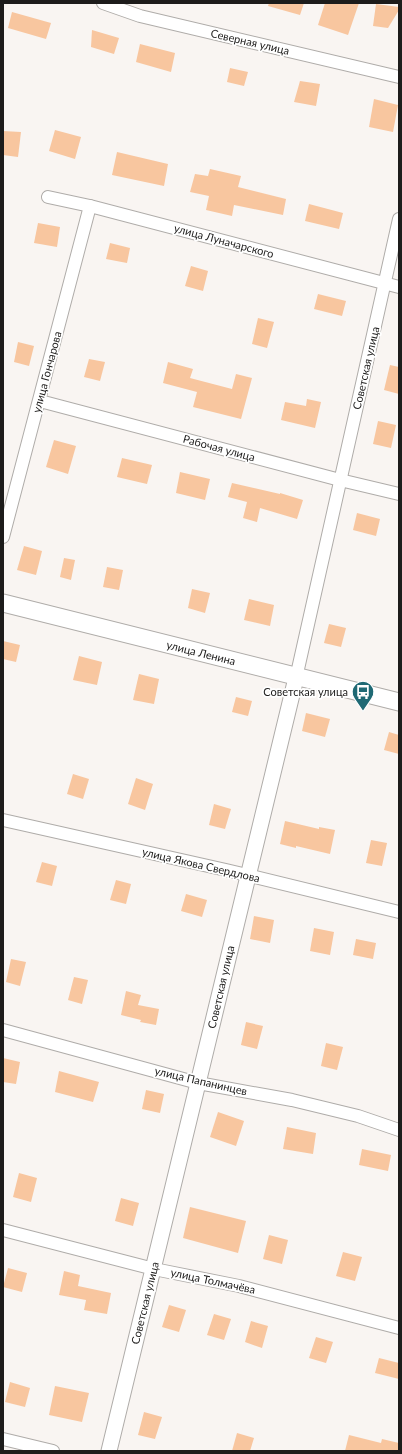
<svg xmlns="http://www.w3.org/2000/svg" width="402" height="1454" viewBox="0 0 402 1454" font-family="Lato,sans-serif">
<rect width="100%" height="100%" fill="#f9f5f2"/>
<g fill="#f8c69f">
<path d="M 269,3 L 304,3 L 300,15 L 268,6 Z"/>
<path d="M 325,3 L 359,3 L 348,35 L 318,25 Z"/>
<path d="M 376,4 L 399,7 L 399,10 L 388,28 L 373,26 Z"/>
<path d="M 12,12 L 51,23 L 46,39 L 8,28 Z"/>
<path d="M 92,30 L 119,38 L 114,54 L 91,47 Z"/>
<path d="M 140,44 L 175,53 L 171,72 L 136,62 Z"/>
<path d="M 230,68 L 248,72 L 244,86 L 227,82 Z"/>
<path d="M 300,81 L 320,84 L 316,106 L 294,102 Z"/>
<path d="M 374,99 L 398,105 L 393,132 L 369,127 Z"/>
<path d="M 55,130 L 81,137 L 75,159 L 49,151 Z"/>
<path d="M 3,131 L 21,132 L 18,157 L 3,155 Z"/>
<path d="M 117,152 L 168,164 L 164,186 L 112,175 Z"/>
<path d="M 210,169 L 241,176 L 238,187 L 286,199 L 283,215 L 234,205 L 232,216 L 206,210 L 209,196 L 190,192 L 195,174 L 208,176 Z"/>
<path d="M 309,204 L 343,213 L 339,229 L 305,221 Z"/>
<path d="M 38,223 L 60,227 L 57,247 L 34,243 Z"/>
<path d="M 110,243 L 130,248 L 127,263 L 106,259 Z"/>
<path d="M 191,266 L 208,271 L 203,291 L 185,286 Z"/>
<path d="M 318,294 L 346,301 L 342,316 L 314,309 Z"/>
<path d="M 258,318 L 274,322 L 267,348 L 252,344 Z"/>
<path d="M 18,342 L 34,346 L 29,366 L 14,362 Z"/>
<path d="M 89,359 L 105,362 L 100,381 L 84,377 Z"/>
<path d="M 168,362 L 193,369 L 190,378 L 232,389 L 236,374 L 252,378 L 241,419 L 193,407 L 197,392 L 163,383 Z"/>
<path d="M 390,365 L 399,367 L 399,394 L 384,390 Z"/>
<path d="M 307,399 L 321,402 L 315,428 L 281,420 L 285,402 L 306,406 Z"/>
<path d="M 378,421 L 396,425 L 391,448 L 373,444 Z"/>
<path d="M 54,440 L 76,446 L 68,474 L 46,467 Z"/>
<path d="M 122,458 L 152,465 L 147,484 L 117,477 Z"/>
<path d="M 180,472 L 210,479 L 205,500 L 176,493 Z"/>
<path d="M 232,483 L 280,494 L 280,493 L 303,500 L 297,519 L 260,508 L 257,522 L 243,518 L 247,502 L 228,497 Z"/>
<path d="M 357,513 L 380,519 L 376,536 L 353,530 Z"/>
<path d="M 24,546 L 42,551 L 36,575 L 17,570 Z"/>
<path d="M 64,558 L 75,560 L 71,580 L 60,577 Z"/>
<path d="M 107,567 L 123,570 L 119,590 L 103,587 Z"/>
<path d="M 192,589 L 210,593 L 205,613 L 188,608 Z"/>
<path d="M 249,599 L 274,605 L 270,626 L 244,620 Z"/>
<path d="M 329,624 L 346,628 L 341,647 L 324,643 Z"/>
<path d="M 3,641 L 20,645 L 16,662 L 3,659 Z"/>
<path d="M 79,656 L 102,662 L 97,685 L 73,680 Z"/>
<path d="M 139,674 L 159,679 L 154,704 L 133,700 Z"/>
<path d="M 236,697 L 252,701 L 248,716 L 232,712 Z"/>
<path d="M 306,713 L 330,719 L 325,737 L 302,731 Z"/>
<path d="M 389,732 L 399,735 L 399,754 L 384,750 Z"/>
<path d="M 73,774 L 89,779 L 83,799 L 67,794 Z"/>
<path d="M 136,778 L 153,784 L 145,810 L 128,804 Z"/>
<path d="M 214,804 L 231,809 L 225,829 L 209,825 Z"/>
<path d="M 285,821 L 319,829 L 319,827 L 335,830 L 330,854 L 296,846 L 296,848 L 280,844 Z"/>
<path d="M 371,840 L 387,843 L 382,866 L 366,863 Z"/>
<path d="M 42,862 L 57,866 L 52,886 L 36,882 Z"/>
<path d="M 116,880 L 131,884 L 126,904 L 110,900 Z"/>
<path d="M 186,894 L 207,900 L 202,917 L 181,911 Z"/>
<path d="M 254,916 L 274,920 L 270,943 L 250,939 Z"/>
<path d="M 314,928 L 334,932 L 330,955 L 310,951 Z"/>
<path d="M 356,939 L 376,943 L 373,959 L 353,955 Z"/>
<path d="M 11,959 L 26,962 L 20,986 L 6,982 Z"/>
<path d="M 74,977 L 88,980 L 82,1004 L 68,1000 Z"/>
<path d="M 126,991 L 141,995 L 138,1005 L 159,1009 L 156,1025 L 140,1022 L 141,1020 L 121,1015 Z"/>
<path d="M 246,1022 L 263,1026 L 257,1049 L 241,1045 Z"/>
<path d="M 326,1043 L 343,1047 L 337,1070 L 321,1066 Z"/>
<path d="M 3,1058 L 20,1062 L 16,1084 L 3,1082 Z"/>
<path d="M 59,1071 L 99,1082 L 93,1102 L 55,1092 Z"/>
<path d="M 146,1090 L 164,1094 L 160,1113 L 142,1109 Z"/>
<path d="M 218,1112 L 244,1121 L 236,1146 L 210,1137 Z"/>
<path d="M 287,1127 L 316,1133 L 313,1154 L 283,1149 Z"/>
<path d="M 362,1149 L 391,1155 L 388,1171 L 359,1165 Z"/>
<path d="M 19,1173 L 37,1178 L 31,1202 L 13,1197 Z"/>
<path d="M 121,1198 L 139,1203 L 133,1226 L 115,1221 Z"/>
<path d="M 190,1207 L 246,1221 L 238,1253 L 183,1238 Z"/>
<path d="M 269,1235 L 288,1240 L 282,1264 L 263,1259 Z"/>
<path d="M 343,1252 L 362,1257 L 355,1281 L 336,1276 Z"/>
<path d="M 8,1268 L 27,1273 L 22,1292 L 3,1287 Z"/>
<path d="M 64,1271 L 80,1275 L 78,1286 L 111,1293 L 107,1314 L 84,1310 L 86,1300 L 59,1295 Z"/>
<path d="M 169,1305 L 186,1310 L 179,1332 L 162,1327 Z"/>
<path d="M 214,1314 L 231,1319 L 224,1340 L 207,1335 Z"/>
<path d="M 251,1321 L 268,1326 L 262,1348 L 245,1342 Z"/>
<path d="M 316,1337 L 333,1342 L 326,1363 L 309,1358 Z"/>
<path d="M 379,1358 L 399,1363 L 399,1379 L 375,1373 Z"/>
<path d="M 10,1382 L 30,1388 L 25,1407 L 5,1402 Z"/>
<path d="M 55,1386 L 89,1393 L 82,1422 L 49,1415 Z"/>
<path d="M 144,1412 L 162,1417 L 155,1439 L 138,1435 Z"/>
<path d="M 237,1433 L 254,1438 L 250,1451 L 232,1451 Z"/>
<path d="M 349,1435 L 381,1443 L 382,1439 L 399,1443 L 399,1451 L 345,1451 Z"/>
</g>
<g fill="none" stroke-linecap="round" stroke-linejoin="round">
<g stroke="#afaca9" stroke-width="14">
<g id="minor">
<path d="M 103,3 L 140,16 L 399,77"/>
<path d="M 48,197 L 90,206 L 399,287"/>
<path d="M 40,401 L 340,480 L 399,494"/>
<path d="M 3,537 L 90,206"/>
<path d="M 296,678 L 399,219"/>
<path d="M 3,820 L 226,870 L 399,912"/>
<path d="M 3,1030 L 198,1083 L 292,1100 L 358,1116 L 399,1130"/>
<path d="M 3,1230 L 154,1269 L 239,1286 L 399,1328"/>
<path d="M 3,1439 L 53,1451"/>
</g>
</g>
<g stroke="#afaca9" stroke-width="17">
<path id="tertiary" d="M 109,1451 L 296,678"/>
</g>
<g stroke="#afaca9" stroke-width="19">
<path id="secondary" d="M 3,603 L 399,702"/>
</g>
<use href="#minor" stroke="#fff" stroke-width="12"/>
<use href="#tertiary" stroke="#fff" stroke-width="15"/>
<use href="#secondary" stroke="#fff" stroke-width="17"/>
</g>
<defs>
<g id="bus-pin" transform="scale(1.15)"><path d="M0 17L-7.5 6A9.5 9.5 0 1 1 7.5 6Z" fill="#1f6974" stroke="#fff"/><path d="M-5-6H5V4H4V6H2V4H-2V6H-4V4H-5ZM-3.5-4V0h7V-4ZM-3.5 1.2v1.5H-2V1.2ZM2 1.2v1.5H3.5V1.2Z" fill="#fff"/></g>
</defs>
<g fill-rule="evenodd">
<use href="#bus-pin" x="363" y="692"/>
</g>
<g text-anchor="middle" stroke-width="3.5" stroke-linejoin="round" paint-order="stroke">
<g font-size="11" fill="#1d1c1b" stroke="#fff">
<text transform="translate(250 42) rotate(13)" y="4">Северная улица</text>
<text transform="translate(224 241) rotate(15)" y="4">улица Луначарского</text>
<text transform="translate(366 368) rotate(-77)" y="4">Советская улица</text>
<text transform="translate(47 372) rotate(-75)" y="4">улица Гончарова</text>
<text transform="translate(219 448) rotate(15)" y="4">Рабочая улица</text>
<text transform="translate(201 653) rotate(14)" y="4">улица Ленина</text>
<text transform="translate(201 865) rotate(13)" y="4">улица Якова Свердлова</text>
<text transform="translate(221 987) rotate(-77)" y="4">Советская улица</text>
<text transform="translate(201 1081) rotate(13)" y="4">улица Папанинцев</text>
<text transform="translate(213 1281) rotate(12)" y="4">улица Толмачёва</text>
<text transform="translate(145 1303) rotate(-76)" y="4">Советская улица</text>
</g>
<g font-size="11" fill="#1d1c1b" stroke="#fff" text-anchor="end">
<text x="348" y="696">Советская улица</text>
</g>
</g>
<rect width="402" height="1454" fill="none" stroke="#1d1c1b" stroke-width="8"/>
</svg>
